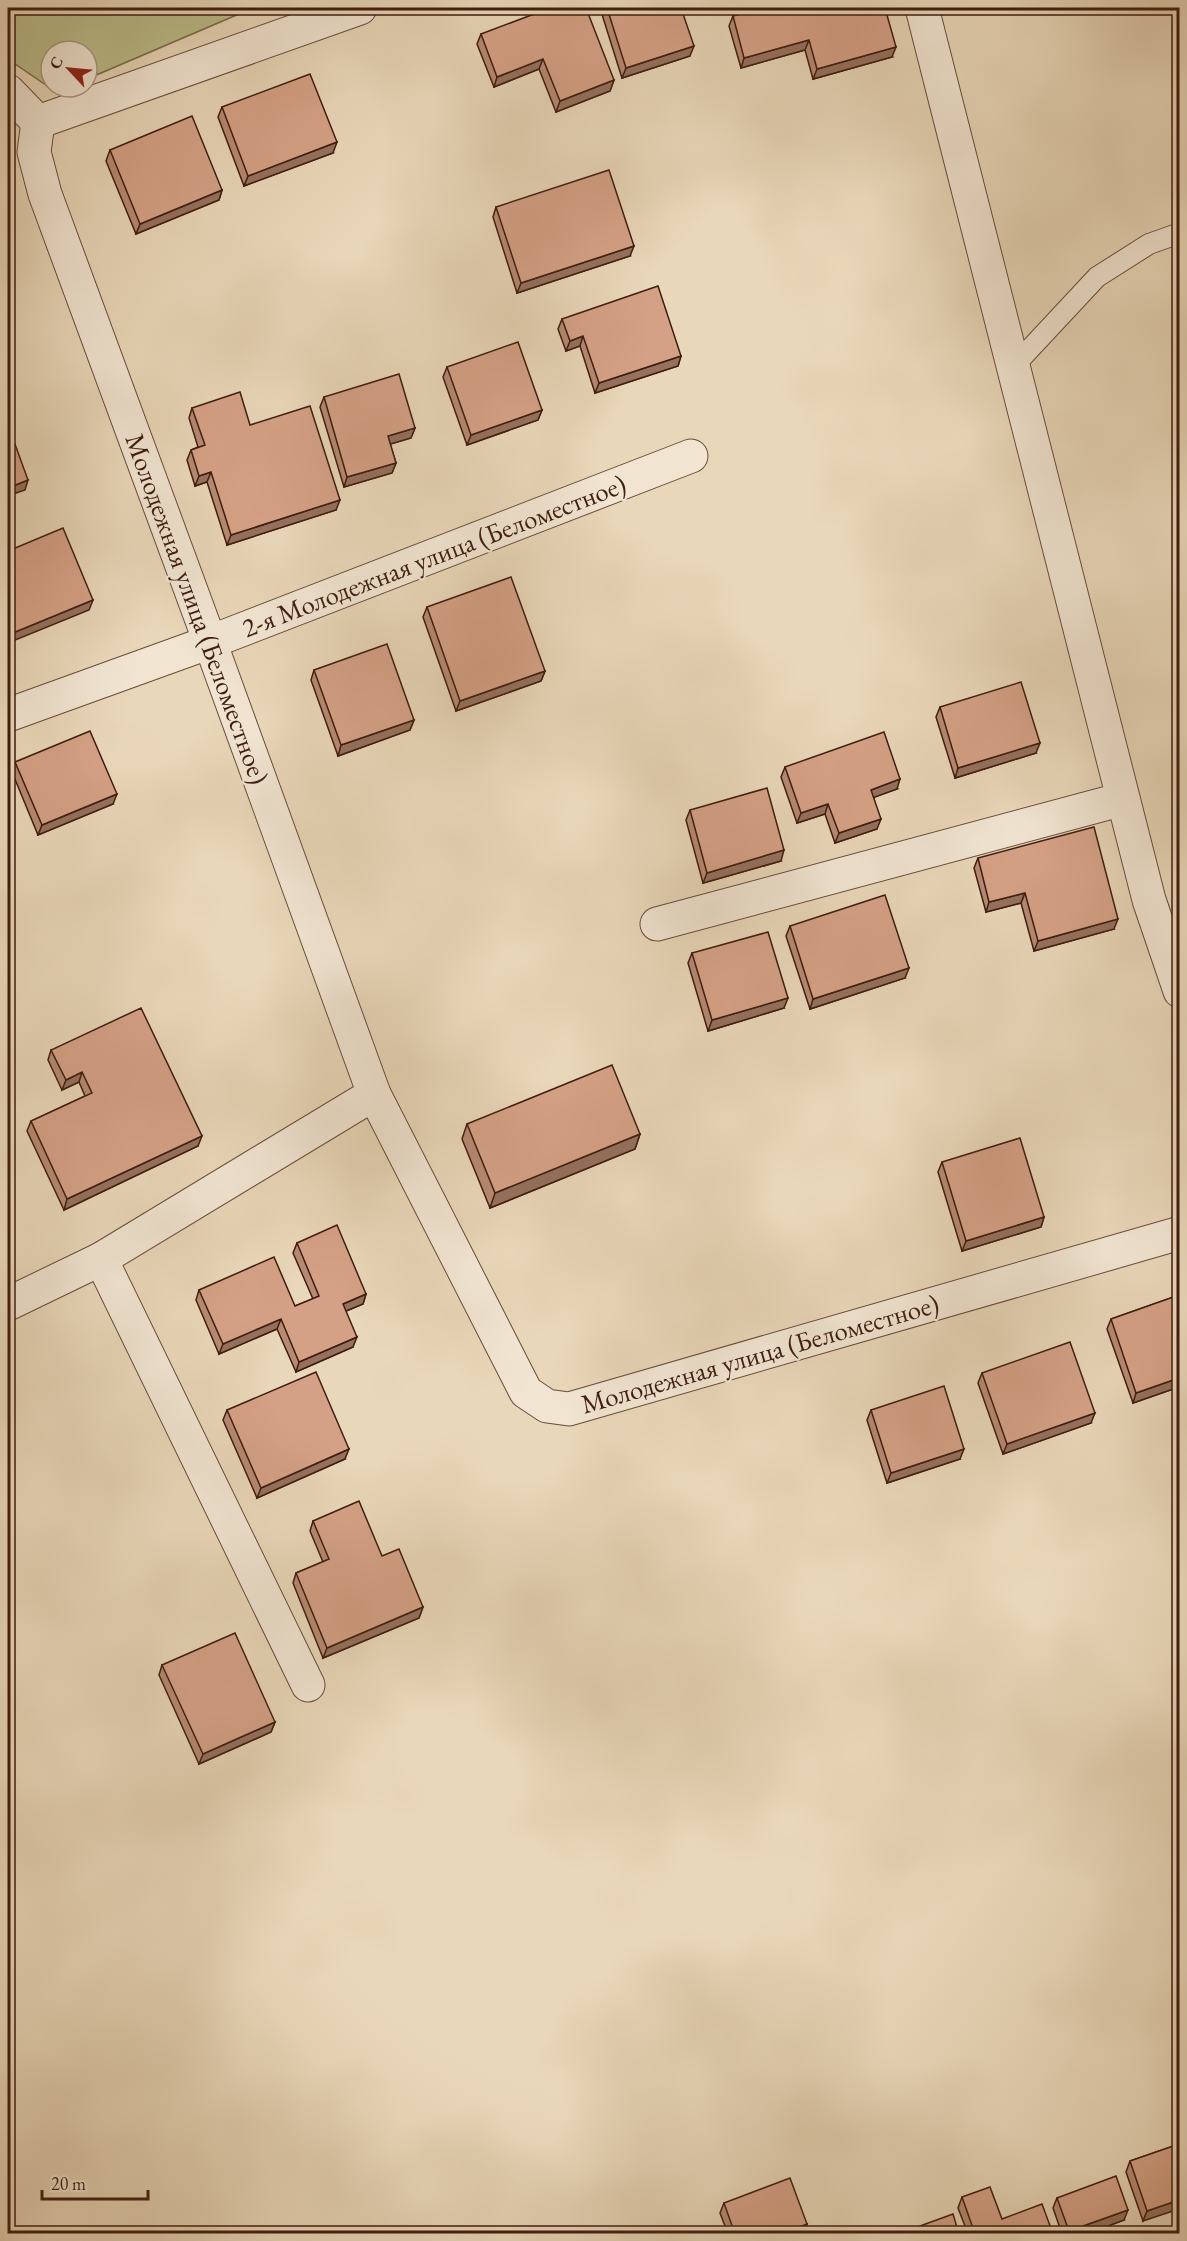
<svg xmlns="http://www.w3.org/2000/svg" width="1187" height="2241" viewBox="0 0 1187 2241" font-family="'EB Garamond',serif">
<rect width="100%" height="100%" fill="#e9d7b9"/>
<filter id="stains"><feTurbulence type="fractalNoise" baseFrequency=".00333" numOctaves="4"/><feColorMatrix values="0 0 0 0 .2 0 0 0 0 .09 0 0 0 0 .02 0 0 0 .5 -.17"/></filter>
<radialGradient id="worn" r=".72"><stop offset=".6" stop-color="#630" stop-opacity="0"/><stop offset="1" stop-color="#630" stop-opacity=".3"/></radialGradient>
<path fill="#bbbd8b" stroke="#7c6c4d" stroke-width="1.5" d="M 8,8 L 237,8 L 239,14 L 87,79 L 87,51 L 51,51 L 51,87 L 68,87 L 56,92 L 8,59 Z"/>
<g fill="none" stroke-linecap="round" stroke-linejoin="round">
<g stroke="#694b3a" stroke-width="22">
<path id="lane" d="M 1013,367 L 1097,277 L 1149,244 L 1180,233"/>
</g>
<g stroke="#694b3a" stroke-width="35">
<g id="street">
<path d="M 922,8 L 1149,900 L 1180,991"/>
<path d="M 8,91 L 38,122 L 360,8"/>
<path d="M 38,122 L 34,152 L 45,194 L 210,642 L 374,1094 L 526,1392 L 547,1406 L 569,1409 L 1180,1233"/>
<path d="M 8,715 L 210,642 L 691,456"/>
<path d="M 657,924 L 1123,799"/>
<path d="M 101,1259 L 308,1685"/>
<path d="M 8,1304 L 101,1259 L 374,1094"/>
</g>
</g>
<use href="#lane" stroke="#f1e5d2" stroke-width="20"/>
<use href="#street" stroke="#f1e5d2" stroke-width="33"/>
</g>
<g fill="#b78a73" stroke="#3e1c0f" stroke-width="1.5">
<path d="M 600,8 L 681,8 L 690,56 L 622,78 Z"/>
<path d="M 733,16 L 892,57 L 813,79 L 805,50 L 741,68 L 729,26 Z"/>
<path d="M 481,34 L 614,80 L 610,91 L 556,112 L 539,69 L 494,87 L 477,44 Z"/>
<path d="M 222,107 L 333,153 L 244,186 L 218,117 Z"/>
<path d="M 110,150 L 222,190 L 219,200 L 136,234 L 106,161 Z"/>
<path d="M 496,207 L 630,256 L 517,293 L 493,217 Z"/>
<path d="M 562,319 L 681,356 L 678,366 L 595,393 L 580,346 L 566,351 L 558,329 Z"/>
<path d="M 447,367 L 542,410 L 538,420 L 467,445 L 443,377 Z"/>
<path d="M 324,397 L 415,428 L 411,438 L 390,444 L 396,463 L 392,473 L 344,487 L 320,407 Z"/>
<path d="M 192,408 L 250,425 L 336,510 L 227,545 L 207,482 L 195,486 L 187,460 L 191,450 L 198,447 L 189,418 Z"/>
<path d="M 427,607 L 545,671 L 541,681 L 456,711 L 423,617 Z"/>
<path d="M 314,670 L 414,720 L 410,730 L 338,756 L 311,680 Z"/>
<path d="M 940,707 L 1036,753 L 955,778 L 936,717 Z"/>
<path d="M 15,762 L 113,804 L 38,835 L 12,772 Z"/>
<path d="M 785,767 L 897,789 L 874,797 L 877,829 L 835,843 L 825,814 L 797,823 L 781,777 Z"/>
<path d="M 690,810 L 781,861 L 703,883 L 686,820 Z"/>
<path d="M 978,858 L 1114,929 L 1034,951 L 1021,903 L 986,912 L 974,868 Z"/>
<path d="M 790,926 L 905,978 L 810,1009 L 786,936 Z"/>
<path d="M 692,953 L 784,1008 L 708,1031 L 688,963 Z"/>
<path d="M 51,1050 L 198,1146 L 64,1210 L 27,1131 L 31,1121 L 85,1096 L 79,1082 L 62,1090 L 48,1060 Z"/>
<path d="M 467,1124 L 640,1134 L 635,1149 L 490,1208 L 462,1139 Z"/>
<path d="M 942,1162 L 1044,1217 L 1041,1227 L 962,1251 L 938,1172 Z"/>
<path d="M 297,1243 L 366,1294 L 363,1304 L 346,1311 L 353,1347 L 296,1372 L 277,1329 L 219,1354 L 196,1300 L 199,1290 L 295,1306 L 313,1299 L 293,1253 Z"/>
<path d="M 1179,1295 L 1179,1387 L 1133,1403 L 1107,1329 L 1111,1319 Z"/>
<path d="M 982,1373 L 1091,1423 L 1003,1454 L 978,1383 Z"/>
<path d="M 227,1410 L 345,1459 L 257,1498 L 223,1420 Z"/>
<path d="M 871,1410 L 960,1459 L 887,1483 L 867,1420 Z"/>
<path d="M 313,1521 L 382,1556 L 423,1607 L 419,1618 L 323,1658 L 293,1583 L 296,1573 L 323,1562 L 310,1531 Z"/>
<path d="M 162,1665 L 275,1722 L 271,1732 L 199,1764 L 159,1675 Z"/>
<path d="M 1179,2144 L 1143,2221 L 1126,2172 L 1130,2161 Z"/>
<path d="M 962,2197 L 1002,2219 L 1053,2234 L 968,2234 L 958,2208 Z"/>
<path d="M 1057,2198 L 1124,2220 L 1087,2234 L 1062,2234 L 1053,2208 Z"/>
<path d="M 724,2203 L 807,2224 L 804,2234 L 728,2234 L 720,2213 Z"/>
</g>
<g fill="#95715e" stroke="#3e1c0f" stroke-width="1.5">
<path d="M 809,40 L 805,50 L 741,68 L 744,58 Z"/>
<path d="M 694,46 L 690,56 L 622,78 L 626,68 Z"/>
<path d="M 896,47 L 892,57 L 813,79 L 817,69 Z"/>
<path d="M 543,59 L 539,69 L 494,87 L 497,77 Z"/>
<path d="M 614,80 L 610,91 L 556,112 L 560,101 Z"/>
<path d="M 337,142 L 333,153 L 244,186 L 248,176 Z"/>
<path d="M 222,190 L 219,200 L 136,234 L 140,224 Z"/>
<path d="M 634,246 L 630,256 L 517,293 L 521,283 Z"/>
<path d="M 583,336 L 580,346 L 566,351 L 570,341 Z"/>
<path d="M 681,356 L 678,366 L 595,393 L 599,383 Z"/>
<path d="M 542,410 L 538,420 L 467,445 L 471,435 Z"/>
<path d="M 415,428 L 411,438 L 384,446 L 388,436 Z"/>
<path d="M 396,463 L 392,473 L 344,487 L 347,477 Z"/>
<path d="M 211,472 L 207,482 L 195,486 L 199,476 Z"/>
<path d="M 28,480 L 25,490 L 8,496 L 8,488 Z"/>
<path d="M 340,500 L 336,510 L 227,545 L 231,535 Z"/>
<path d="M 93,600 L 89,610 L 8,643 L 8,635 Z"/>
<path d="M 545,671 L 541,681 L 456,711 L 460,701 Z"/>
<path d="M 414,720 L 410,730 L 338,756 L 341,745 Z"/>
<path d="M 1040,743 L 1036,753 L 955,778 L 958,768 Z"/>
<path d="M 900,779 L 897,789 L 867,800 L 871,790 Z"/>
<path d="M 117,794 L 113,804 L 38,835 L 42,825 Z"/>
<path d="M 828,804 L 825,814 L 797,823 L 801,813 Z"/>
<path d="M 881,819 L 877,829 L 835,843 L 839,833 Z"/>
<path d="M 784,850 L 781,861 L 703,883 L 707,873 Z"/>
<path d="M 1025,893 L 1021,903 L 986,912 L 989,902 Z"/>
<path d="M 1118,919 L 1114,929 L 1034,951 L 1038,941 Z"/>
<path d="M 909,968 L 905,978 L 810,1009 L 813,999 Z"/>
<path d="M 788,998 L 784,1008 L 708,1031 L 712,1020 Z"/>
<path d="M 82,1072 L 79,1082 L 62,1090 L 66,1080 Z"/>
<path d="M 640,1134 L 635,1149 L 490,1208 L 495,1193 Z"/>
<path d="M 202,1136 L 198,1146 L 64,1210 L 67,1199 Z"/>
<path d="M 1044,1217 L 1041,1227 L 962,1251 L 966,1241 Z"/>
<path d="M 366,1294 L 363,1304 L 339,1314 L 343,1304 Z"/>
<path d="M 281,1319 L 277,1329 L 219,1354 L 223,1344 Z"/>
<path d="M 357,1337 L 353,1347 L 296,1372 L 299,1362 Z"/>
<path d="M 1179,1378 L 1179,1387 L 1133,1403 L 1136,1393 Z"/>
<path d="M 1095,1413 L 1091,1423 L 1003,1454 L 1007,1444 Z"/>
<path d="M 349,1449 L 345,1459 L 257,1498 L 261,1488 Z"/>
<path d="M 964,1449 L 960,1459 L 887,1483 L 891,1473 Z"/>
<path d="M 423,1607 L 419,1618 L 323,1658 L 327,1648 Z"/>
<path d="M 275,1722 L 271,1732 L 199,1764 L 203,1754 Z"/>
<path d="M 1179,2200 L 1179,2209 L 1143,2221 L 1147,2211 Z"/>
<path d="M 1128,2210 L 1124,2220 L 1087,2234 L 1068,2234 L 1069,2231 Z"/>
<path d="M 807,2224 L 804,2234 L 782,2234 Z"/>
</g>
<g fill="#d5a186" stroke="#3e1c0f" stroke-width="1.5">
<path d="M 550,8 L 586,8 L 614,80 L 560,101 L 543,59 L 497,77 L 481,34 Z"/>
<path d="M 607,8 L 681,8 L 694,46 L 626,68 Z"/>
<path d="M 763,8 L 885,8 L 896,47 L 817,69 L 809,40 L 744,58 L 733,16 Z"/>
<path d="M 310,74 L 337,142 L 248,176 L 222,107 Z"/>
<path d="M 192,116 L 222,190 L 140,224 L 110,150 Z"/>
<path d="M 609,170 L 634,246 L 521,283 L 496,207 Z"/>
<path d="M 658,286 L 681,356 L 599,383 L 583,336 L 570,341 L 562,319 Z"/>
<path d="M 518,342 L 542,410 L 471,435 L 447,367 Z"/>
<path d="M 399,374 L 415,428 L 388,436 L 396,463 L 347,477 L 324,397 Z"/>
<path d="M 240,392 L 250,425 L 310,406 L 340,500 L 231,535 L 211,472 L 199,476 L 191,450 L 205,445 L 192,408 Z"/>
<path d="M 8,425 L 28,480 L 8,488 Z"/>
<path d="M 63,528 L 93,600 L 8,635 L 8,551 Z"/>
<path d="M 511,577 L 545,671 L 460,701 L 427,607 Z"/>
<path d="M 387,644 L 414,720 L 341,745 L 314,670 Z"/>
<path d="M 1021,682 L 1040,743 L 958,768 L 940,707 Z"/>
<path d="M 90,731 L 117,794 L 42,825 L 15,762 Z"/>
<path d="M 884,732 L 900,779 L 871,790 L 881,819 L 839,833 L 828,804 L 801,813 L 785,767 Z"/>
<path d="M 767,788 L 784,850 L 707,873 L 690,810 Z"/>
<path d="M 1094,827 L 1118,919 L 1038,941 L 1025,893 L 989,902 L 978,858 Z"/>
<path d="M 885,895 L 909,968 L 813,999 L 790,926 Z"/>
<path d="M 768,932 L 788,998 L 712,1020 L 692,953 Z"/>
<path d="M 141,1008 L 202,1136 L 67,1199 L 31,1121 L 92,1093 L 82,1072 L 66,1080 L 51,1050 Z"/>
<path d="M 612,1065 L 640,1134 L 495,1193 L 467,1124 Z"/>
<path d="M 1020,1138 L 1044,1217 L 966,1241 L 942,1162 Z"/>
<path d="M 337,1225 L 366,1294 L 343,1304 L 357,1337 L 299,1362 L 281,1319 L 223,1344 L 199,1290 L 274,1257 L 295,1306 L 319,1296 L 297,1243 Z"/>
<path d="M 1179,1295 L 1179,1378 L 1136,1393 L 1111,1319 Z"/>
<path d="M 1070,1342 L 1095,1413 L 1007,1444 L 982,1373 Z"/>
<path d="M 316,1372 L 349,1449 L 261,1488 L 227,1410 Z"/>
<path d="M 944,1386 L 964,1449 L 891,1473 L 871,1410 Z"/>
<path d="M 359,1501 L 382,1556 L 399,1549 L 423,1607 L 327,1648 L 296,1573 L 329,1559 L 313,1521 Z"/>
<path d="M 235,1633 L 275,1722 L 203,1754 L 162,1665 Z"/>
<path d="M 1179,2144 L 1179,2200 L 1147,2211 L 1130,2161 Z"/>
<path d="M 1116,2176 L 1128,2210 L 1069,2231 L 1057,2198 Z"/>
<path d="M 790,2178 L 807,2224 L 782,2234 L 735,2234 L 724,2203 Z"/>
<path d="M 990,2187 L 1002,2219 L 1042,2204 L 1053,2234 L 975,2234 L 962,2197 Z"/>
<path d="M 953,2214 L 959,2234 L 898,2234 Z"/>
<path d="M 869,2228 L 871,2234 L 854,2234 Z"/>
</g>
<g text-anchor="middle" stroke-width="4.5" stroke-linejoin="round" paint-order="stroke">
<g font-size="27" fill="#3e1c0f" stroke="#f1e5d2">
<text transform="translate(434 556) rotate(-21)" y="9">2-я Молодежная улица (Беломестное)</text>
<text transform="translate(197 609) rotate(70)" y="9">Молодежная улица (Беломестное)</text>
<text transform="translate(760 1354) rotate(-16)" y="9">Молодежная улица (Беломестное)</text>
</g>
</g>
<rect width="1187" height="2241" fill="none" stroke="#e9d7b9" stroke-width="30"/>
<rect x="9" y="9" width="1169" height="2223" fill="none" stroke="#3e1c0f" stroke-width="3"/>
<rect x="15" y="15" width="1157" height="2211" fill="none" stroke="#3e1c0f" stroke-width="1.5"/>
<g transform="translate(69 69) rotate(296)"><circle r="28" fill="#f1e5d2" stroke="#a99584" stroke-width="1.5"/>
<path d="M0-4.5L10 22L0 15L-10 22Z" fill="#8f2418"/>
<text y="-9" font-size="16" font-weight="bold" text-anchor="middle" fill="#3e1c0f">С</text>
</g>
<path d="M42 2190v9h106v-9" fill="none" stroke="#3e1c0f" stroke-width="3"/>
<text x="51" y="2190" font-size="18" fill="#3e1c0f" stroke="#f1e5d2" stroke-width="4.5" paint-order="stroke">20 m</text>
<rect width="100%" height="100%" filter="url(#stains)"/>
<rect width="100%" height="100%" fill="url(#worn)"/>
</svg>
